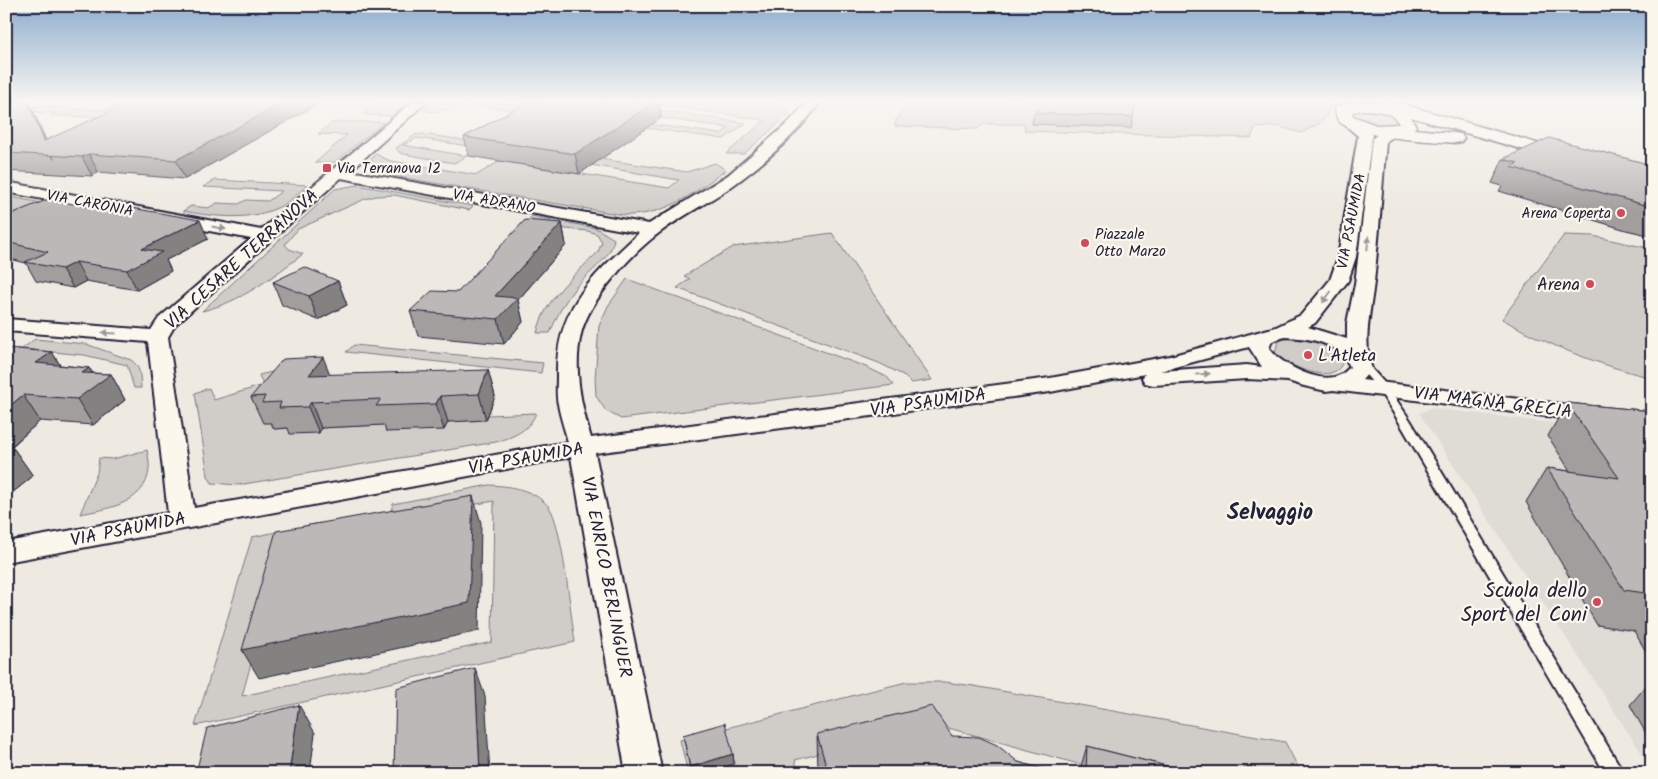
<svg xmlns="http://www.w3.org/2000/svg" width="1658" height="779" viewBox="0 0 1658 779" font-family="Kalam,sans-serif">
<rect width="100%" height="100%" fill="#eeeae2"/>
<filter id="ink" filterUnits="userSpaceOnUse"><feTurbulence type="fractalNoise" baseFrequency=".02" numOctaves="2"/><feDisplacementMap in="SourceGraphic" scale="10" xChannelSelector="R" yChannelSelector="G"/><feConvolveMatrix kernelMatrix="1 2 1 2 8 2 1 2 1" color-interpolation-filters="sRGB"/></filter>
<g filter="url(#ink)">
<path fill="#dfdbd5" d="M 1431,408 L 1652,435 L 1652,769 L 1419,413 Z"/>
<g fill="#d0cdc9" stroke="#797882">
<path d="M 123,102 L 149,102 L 100,117 L 51,116 L 55,113 L 14,111 L 6,105 L 105,110 Z"/>
<path d="M 380,102 L 408,102 L 391,116 L 365,115 L 363,113 Z"/>
<path d="M 432,102 L 491,102 L 533,108 L 526,112 L 470,104 L 434,112 L 423,110 Z"/>
<path d="M 548,102 L 770,102 L 783,105 L 790,113 L 744,154 L 726,154 L 765,120 L 646,103 Z"/>
<path d="M 910,102 L 1326,102 L 1330,106 C 1329,122 1314,126 1301,133 L 1277,126 L 1255,128 L 1251,138 L 1025,131 L 1024,124 L 983,124 L 978,129 L 895,126 L 896,120 Z"/>
<path d="M 1356,109 L 1388,112 L 1398,121 L 1397,124 C 1384,126 1358,129 1354,112 Z"/>
<path d="M 658,110 L 746,123 L 724,139 L 562,116 L 568,113 L 721,134 L 729,128 L 649,116 Z"/>
<path d="M 343,122 L 384,122 L 335,162 L 315,163 L 347,135 L 318,134 L 332,123 Z"/>
<path d="M 423,134 L 556,154 L 570,162 L 417,138 L 403,145 L 467,156 L 454,163 L 404,154 L 400,153 L 396,148 L 415,135 Z"/>
<path d="M 376,153 L 381,157 L 391,161 L 477,175 L 500,161 L 669,188 L 679,180 L 591,165 L 600,159 L 687,172 L 715,163 L 726,170 C 692,194 667,216 623,215 L 393,176 C 384,172 376,169 371,160 Z"/>
<path d="M 215,180 L 308,185 C 300,191 292,200 283,205 C 253,222 215,217 183,211 L 191,206 L 208,208 L 217,203 L 239,204 L 246,200 L 268,201 L 282,191 L 203,187 Z"/>
<path d="M 357,185 L 473,206 L 469,210 L 394,195 L 376,196 L 365,199 L 298,229 L 285,244 L 289,249 L 303,254 C 271,278 241,302 202,311 L 335,189 Z"/>
<path d="M 6,196 L 37,202 L 40,203 L 6,220 Z"/>
<path d="M 532,216 L 596,228 L 614,239 C 611,260 585,274 573,291 C 563,304 556,318 550,333 L 537,333 C 545,298 573,277 598,252 L 602,242 L 597,234 L 588,231 L 524,225 Z"/>
<path d="M 832,233 L 932,380 L 911,383 L 903,375 L 879,363 L 677,288 L 690,279 L 684,276 L 733,247 Z"/>
<path d="M 1564,235 L 1593,236 L 1652,249 L 1652,378 C 1599,365 1549,346 1502,319 Z"/>
<path d="M 627,279 L 866,367 L 887,377 L 894,385 L 621,419 L 606,411 L 596,396 L 595,379 L 599,326 L 608,306 Z"/>
<path d="M 35,339 L 86,344 L 131,360 C 141,367 140,376 141,388 L 134,388 L 127,365 L 84,355 L 22,349 Z"/>
<path d="M 1284,339 C 1306,337 1330,341 1343,360 C 1338,388 1286,367 1275,352 L 1278,342 Z"/>
<path d="M 354,345 L 543,363 L 541,373 L 346,352 Z"/>
<path d="M 272,372 L 263,422 L 277,422 L 274,429 L 293,428 L 319,433 L 321,428 L 486,420 L 488,415 L 536,413 C 529,431 513,437 496,442 L 238,485 L 212,483 L 208,476 L 195,393 L 209,388 L 214,400 L 263,385 L 259,375 Z"/>
<path d="M 147,450 C 148,456 150,464 149,470 C 145,504 107,509 80,514 L 97,473 L 99,458 L 113,459 Z"/>
<path d="M 489,485 C 510,486 534,489 549,507 C 562,523 571,617 575,642 L 195,726 L 252,537 L 320,523 L 328,533 L 280,558 L 242,696 L 492,642 L 494,501 L 388,520 L 393,504 Z"/>
<path d="M 906,682 L 945,682 L 974,686 L 1285,742 L 1301,773 L 1111,773 L 934,724 L 795,760 L 799,773 L 688,773 L 680,740 Z"/>
</g>
<g fill="none" stroke-linecap="round" stroke-linejoin="round">
<g stroke="#22223b" stroke-width="4">
<path id="service" d="M 1359,358 L 1363,359 L 1387,386 L 1410,420 L 1624,773 L 1605,773 L 1398,420 L 1379,390 L 1354,361 Z"/>
</g>
<g stroke="#22223b" stroke-width="4">
<path id="minor" d="M 412,102 L 426,102 L 350,171 L 649,224 L 728,175 L 787,124 L 807,102 L 820,102 C 800,131 767,160 739,181 C 714,200 684,214 659,233 C 631,254 589,300 581,334 C 573,369 581,405 591,438 L 1050,378 L 1170,356 L 1276,327 L 1301,315 L 1330,280 L 1338,257 L 1358,136 L 1342,122 L 1349,118 L 1354,119 L 1372,135 L 1356,257 L 1348,281 L 1315,323 L 1308,327 L 1347,339 L 1347,323 L 1355,284 L 1372,139 C 1378,132 1393,125 1402,127 L 1404,130 L 1386,141 C 1382,188 1379,235 1374,282 C 1371,309 1362,343 1372,369 L 1362,380 L 1652,415 L 1652,429 L 1333,390 L 1326,391 L 1304,386 L 1288,381 L 1247,379 L 1153,385 L 1145,383 L 1142,378 L 1145,374 L 1050,392 L 595,453 L 662,773 L 626,773 L 571,457 L 6,562 L 6,542 L 168,513 L 148,342 L 6,331 L 6,319 L 151,330 L 159,318 L 251,239 L 6,192 L 6,182 L 261,230 ZM 341,178 L 639,233 C 592,277 555,308 557,377 C 557,386 556,396 558,404 C 560,417 565,430 568,442 L 194,508 L 168,337 L 175,325 ZM 1285,337 C 1309,338 1340,342 1350,367 C 1347,370 1343,374 1340,375 C 1320,385 1281,365 1269,348 L 1272,341 ZM 1249,347 L 1262,367 L 1247,365 L 1160,371 Z"/>
</g>
<g stroke="#22223b" stroke-width="3">
<path id="secondary" d="M 1355,102 L 1396,102 L 1571,153 L 1574,157 L 1571,161 L 1565,162 L 1411,117 L 1416,126 L 1414,129 L 1455,133 L 1461,134 L 1464,138 L 1461,142 L 1455,143 C 1432,141 1352,138 1338,120 C 1336,117 1336,113 1335,109 L 1337,106 ZM 1364,110 C 1377,111 1392,111 1399,124 L 1376,125 L 1353,116 L 1352,112 Z"/>
</g>
<use href="#service" fill="#fbf7ec" fill-rule="evenodd"/>
<use href="#minor" fill="#fbf7ec" fill-rule="evenodd"/>
<use href="#secondary" fill="#fbf7ec" fill-rule="evenodd"/>
</g>
<g fill="#a29e9e" stroke="#22223b">
<path d="M 6,102 L 29,102 L 46,140 L 321,102 L 185,179 L 98,172 L 92,176 L 6,171 Z"/>
<path d="M 528,102 L 659,102 L 661,118 L 579,174 L 469,156 L 464,137 Z"/>
<path d="M 1034,113 L 1133,117 L 1131,128 L 1032,124 Z"/>
<path d="M 1503,159 L 1652,165 L 1652,236 L 1626,230 L 1499,191 L 1502,186 L 1492,183 Z"/>
<path d="M 6,216 L 208,239 L 166,260 L 171,271 L 137,290 L 86,281 L 73,288 L 36,281 L 26,263 L 6,258 Z"/>
<path d="M 562,223 L 566,245 L 518,300 L 523,322 L 504,344 L 418,336 L 410,311 L 458,292 Z"/>
<path d="M 338,281 L 347,305 L 318,320 L 282,305 L 273,282 Z"/>
<path d="M 6,348 L 52,352 L 60,365 L 89,368 L 93,373 L 111,374 L 125,400 L 93,425 L 40,421 L 9,449 L 14,449 L 33,476 L 6,498 Z"/>
<path d="M 488,370 L 495,396 L 486,420 L 448,422 L 444,430 L 386,432 L 384,425 L 321,428 L 319,433 L 290,434 L 288,428 L 274,429 L 271,423 L 263,423 L 251,397 Z"/>
<path d="M 1567,403 L 1652,411 L 1652,662 L 1634,631 L 1597,625 L 1526,502 L 1547,468 L 1570,471 L 1548,436 Z"/>
<path d="M 1652,679 L 1652,744 L 1630,705 Z"/>
<path d="M 817,734 L 952,736 L 1018,762 L 1054,773 L 819,773 L 818,770 Z"/>
<path d="M 683,735 L 733,754 L 734,764 L 705,773 L 691,773 Z"/>
<path d="M 1087,746 L 1194,773 L 1079,773 Z"/>
</g>
<g fill="#848181" stroke="#22223b">
<path d="M 28,102 L 29,102 L 54,159 L 44,141 Z"/>
<path d="M 285,102 L 321,102 L 185,179 L 176,160 Z"/>
<path d="M 655,102 L 659,102 L 661,118 L 579,174 L 575,154 Z"/>
<path d="M 89,154 L 98,172 L 92,176 L 82,157 Z"/>
<path d="M 200,220 L 208,239 L 166,260 L 171,271 L 137,290 L 127,270 L 142,249 Z"/>
<path d="M 562,223 L 566,245 L 518,300 L 523,322 L 504,344 L 498,319 L 495,296 Z"/>
<path d="M 76,262 L 86,281 L 73,288 L 62,269 Z"/>
<path d="M 338,281 L 347,305 L 318,320 L 309,296 Z"/>
<path d="M 52,352 L 67,377 L 36,363 Z"/>
<path d="M 323,357 L 333,382 L 309,375 Z"/>
<path d="M 89,368 L 98,383 L 111,374 L 125,400 L 93,425 L 77,399 L 82,373 Z"/>
<path d="M 488,370 L 495,396 L 486,420 L 479,394 Z"/>
<path d="M 23,395 L 40,421 L 6,451 L 6,409 Z"/>
<path d="M 440,396 L 448,422 L 444,430 L 436,404 Z"/>
<path d="M 311,402 L 321,428 L 319,433 L 308,407 Z"/>
<path d="M 14,449 L 33,476 L 6,498 L 6,455 Z"/>
<path d="M 473,496 L 481,523 L 479,631 L 259,678 L 242,650 Z"/>
<path d="M 475,668 L 485,696 L 490,773 L 480,773 Z"/>
<path d="M 299,705 L 315,733 L 310,773 L 289,773 Z"/>
<path d="M 733,754 L 734,764 L 705,773 L 691,773 L 690,767 Z"/>
</g>
<g fill="#bcb8b8" stroke="#22223b">
<path d="M 6,102 L 28,102 L 44,141 L 131,102 L 285,102 L 176,160 L 89,154 L 82,157 L 6,153 Z"/>
<path d="M 528,102 L 655,102 L 575,154 L 464,137 Z"/>
<path d="M 1048,102 L 1122,102 L 1135,104 L 1133,117 L 1034,113 Z"/>
<path d="M 1549,138 L 1652,165 L 1652,207 L 1641,204 L 1511,167 L 1518,163 L 1503,159 Z"/>
<path d="M 49,199 L 117,213 L 132,208 L 200,220 L 142,249 L 162,252 L 127,270 L 76,262 L 62,269 L 25,262 L 48,252 L 6,242 L 6,216 Z"/>
<path d="M 525,220 L 562,223 L 495,296 L 518,298 L 498,319 L 410,311 L 432,291 L 458,292 Z"/>
<path d="M 304,267 L 338,281 L 309,296 L 273,282 Z"/>
<path d="M 6,348 L 52,352 L 36,363 L 89,368 L 82,373 L 111,374 L 77,399 L 23,395 L 6,409 Z"/>
<path d="M 323,357 L 309,375 L 488,370 L 479,394 L 440,396 L 436,404 L 376,406 L 381,399 L 311,402 L 308,407 L 279,408 L 281,402 L 262,403 L 265,396 L 251,397 L 283,359 Z"/>
<path d="M 1567,403 L 1652,411 L 1652,594 L 1624,590 L 1547,468 L 1619,478 Z"/>
<path d="M 6,448 L 14,449 L 6,455 Z"/>
<path d="M 473,496 L 469,603 L 242,650 L 276,531 Z"/>
<path d="M 475,668 L 480,773 L 394,773 L 396,688 Z"/>
<path d="M 299,705 L 289,773 L 196,773 L 207,728 Z"/>
<path d="M 932,706 L 952,736 L 979,737 L 997,745 L 1018,762 L 1054,772 L 1054,773 L 828,773 L 817,734 Z"/>
<path d="M 725,723 L 733,754 L 690,767 L 683,735 Z"/>
<path d="M 1087,746 L 1194,773 L 1086,773 Z"/>
</g>
<defs><path id="oneway-solid" d="M-6-.8H1V-3.2L6.5 0L1 3.2V.8H-6Z" transform="scale(1.25)"/></defs>
<g fill="#99979c">
<use href="#oneway-solid" transform="translate(219 228) rotate(11)"/>
<use href="#oneway-solid" transform="translate(1368 243) rotate(-84)"/>
<use href="#oneway-solid" transform="translate(1327 297) rotate(127)"/>
<use href="#oneway-solid" transform="translate(109 333) rotate(-176)"/>
<use href="#oneway-solid" transform="translate(1203 374) rotate(-4)"/>
</g>
</g>
<linearGradient id="sky" x2="0" y2="1"><stop stop-color="#8dadce"/><stop offset="0.48" stop-color="#f7f6f2"/><stop offset="1" stop-color="#f7f6f2" stop-opacity="0"/></linearGradient>
<rect width="1658" height="211" fill="url(#sky)"/>
<g fill="#d1495b" stroke="#fbf7ec" stroke-width="2">
<rect x="322" y="163" width="10" height="10" rx="2.5"/>
<circle cx="1621" cy="213" r="5"/>
<circle cx="1085" cy="243" r="5"/>
<circle cx="1590" cy="284" r="5"/>
<circle cx="1308" cy="355" r="5"/>
<circle cx="1597" cy="602" r="5"/>
</g>
<g text-anchor="middle" stroke-width="4.5" stroke-linejoin="round" paint-order="stroke">
<g font-size="15" fill="#22223b" stroke="#fbf7ec" text-anchor="start">
<text x="337" y="173">Via Terranova 12</text>
<text x="1611" y="218" text-anchor="end">Arena Coperta</text>
<text x="1095" y="239">Piazzale<tspan x="1095" dy="17">Otto Marzo</tspan></text>
</g>
<g font-size="15" fill="#22223b" stroke="#fbf7ec">
<text transform="translate(494 201) rotate(10)" y="5">VIA ADRANO</text>
<text transform="translate(90 203) rotate(11)" y="5">VIA CARONIA</text>
<text transform="translate(1351 221) rotate(-79)" y="5">VIA PSAUMIDA</text>
</g>
<g font-size="18" fill="#22223b" stroke="#fbf7ec">
<text transform="translate(241 259) rotate(-42)" y="6">VIA CESARE TERRANOVA</text>
<text transform="translate(928 402) rotate(-8)" y="6">VIA PSAUMIDA</text>
<text transform="translate(1493 402) rotate(7)" y="6">VIA MAGNA GRECIA</text>
<text transform="translate(526 458) rotate(-10)" y="6">VIA PSAUMIDA</text>
<text transform="translate(128 529) rotate(-11)" y="6">VIA PSAUMIDA</text>
<text transform="translate(607 577) rotate(79)" y="6">VIA ENRICO BERLINGUER</text>
</g>
<g font-size="18" fill="#22223b" stroke="#fbf7ec" text-anchor="end">
<text x="1580" y="290">Arena</text>
<text x="1318" y="361" text-anchor="start">L'Atleta</text>
</g>
<g font-size="21" fill="#22223b" stroke="#fbf7ec" text-anchor="end">
<text x="1587" y="597">Scuola dello<tspan x="1587" dy="24">Sport del Coni</tspan></text>
</g>
<g font-size="22" font-weight="bold" fill="#22223b" stroke="#fbf7ec">
<text x="1270" y="519">Selvaggio</text>
</g>
</g>
<rect width="1658" height="779" fill="none" stroke="#fbf7ec" stroke-width="25"/>
<rect x="12" y="12" width="1633" height="754" fill="none" stroke="#22223b" stroke-width="2" filter="url(#ink)"/>
</svg>
